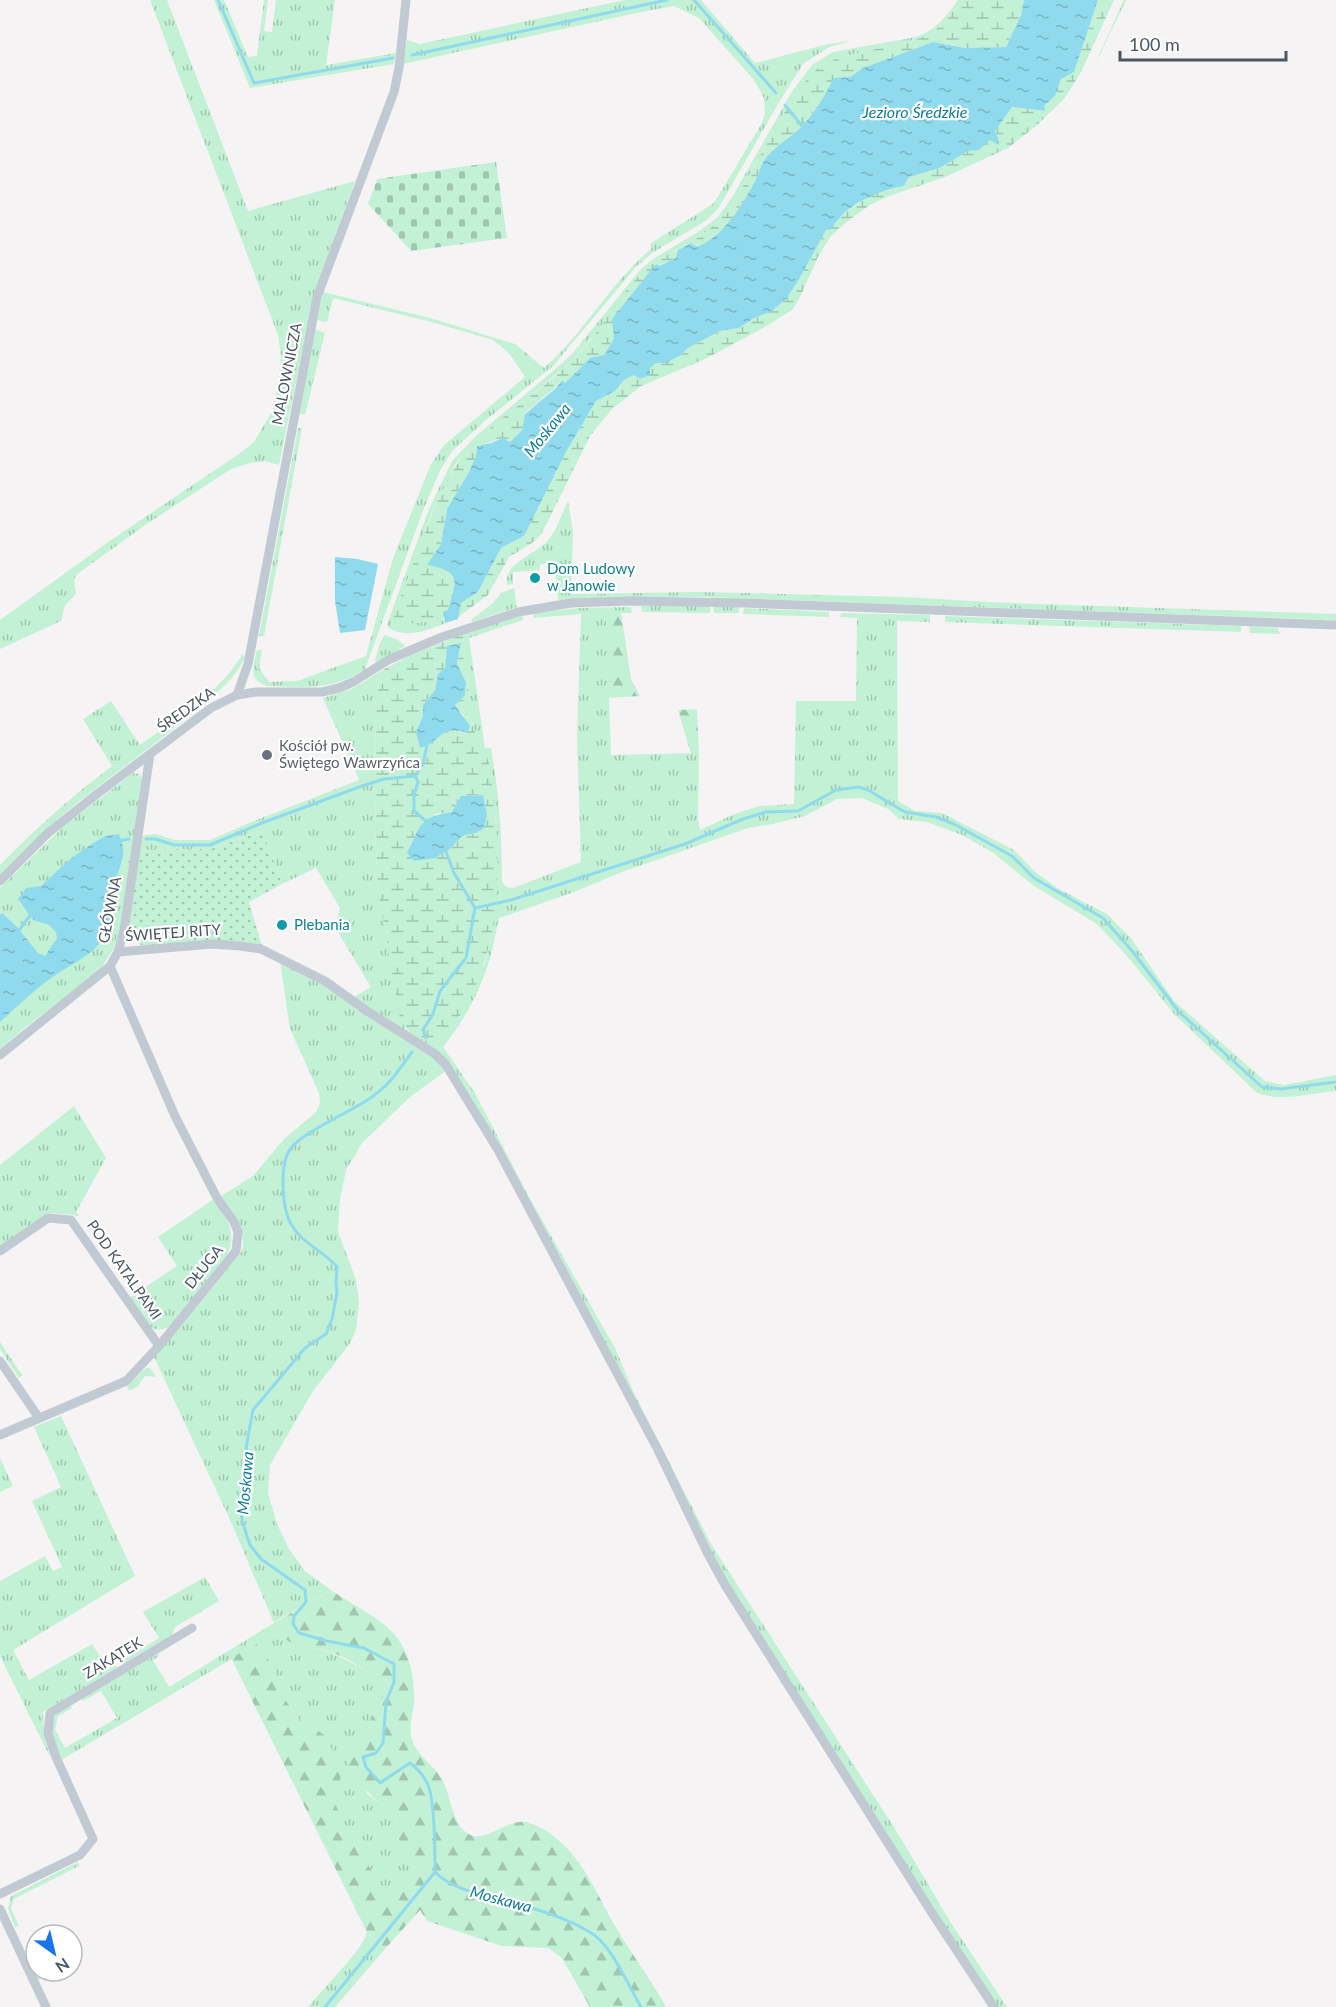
<svg xmlns="http://www.w3.org/2000/svg" width="1336" height="2007" viewBox="0 0 1336 2007" font-family="Lato,sans-serif">
<defs>
<pattern id="grass-tufts" width="24" height="20" patternUnits="userSpaceOnUse" patternTransform="scale(1.5)"><rect width="24" height="20" fill="#c3f1d5"/><path d="M3 7l-1-3M5 7V3M7 7l1-3M15 17l-1-3M17 17v-4M19 17l1-3" fill="none" stroke="#a0c6b0"/></pattern>
<pattern id="forest-firs" width="22" height="20" patternUnits="userSpaceOnUse" patternTransform="scale(1.5)"><rect width="22" height="20" fill="#c3f1d5"/><path d="M5 1l3.5 6h-7zM16 11l3.5 6h-7z" fill="#a0c6b0"/></pattern>
<pattern id="wetland-marsh" width="20" height="14" patternUnits="userSpaceOnUse" patternTransform="scale(1.5)"><rect width="20" height="14" fill="#c3f1d5"/><path d="M1 5h8M5 5V1M11 12h8M15 12V8" fill="none" stroke="#a0c6b0"/></pattern>
<pattern id="cemetery-stones" width="16" height="16" patternUnits="userSpaceOnUse" patternTransform="scale(1.5)"><rect width="16" height="16" fill="#c3f1d5"/><path d="M2 7V4a2 2 0 0 1 4 0v3zM10 15v-3a2 2 0 0 1 4 0v3z" fill="#a0c6b0"/></pattern>
<pattern id="park-dots" width="8" height="8" patternUnits="userSpaceOnUse" patternTransform="scale(1.5)"><rect width="8" height="8" fill="#c3f1d5"/><path d="M2 2h.1M6 6h.1" fill="none" stroke="#a0c6b0" stroke-width="1.8" stroke-linecap="round"/></pattern>
<pattern id="water-ripples" width="26" height="14" patternUnits="userSpaceOnUse" patternTransform="scale(1.5)"><rect width="26" height="14" fill="#90daee"/><path d="M2 4q2-2 4 0t4 0M15 11q2-2 4 0t4 0" fill="none" stroke="#78b4c4"/></pattern>
</defs>
<rect width="100%" height="100%" fill="#f5f3f3"/>
<g fill="url(#grass-tufts)">
<path d="M 150,0 L 167,0 L 248,211 L 355,181 L 313,298 L 279,465 L 265,461 L 250,463 L 231,469 L 148,523 L 76,575 L 74,581 L 76,594 L 65,605 L 61,621 L 0,649 L 0,620 L 111,540 L 239,454 L 254,442 L 273,410 L 279,377 L 281,356 L 278,335 Z"/>
<path d="M 214,0 L 224,0 L 248,57 L 257,56 L 264,0 L 268,0 L 264,31 L 272,32 L 276,0 L 335,0 L 326,65 L 396,53 L 394,64 L 250,88 Z"/>
<path d="M 625,0 L 701,0 L 755,63 L 828,44 L 852,41 L 829,47 L 803,64 L 778,104 L 718,209 L 707,220 L 652,253 L 636,267 L 553,366 L 486,420 L 452,451 L 440,471 L 424,508 L 365,669 C 332,691 305,687 267,686 C 248,680 253,666 257,650 L 262,650 L 259,668 L 269,682 L 297,681 L 366,656 L 393,558 L 431,464 L 444,445 L 525,377 L 509,353 L 493,340 L 428,321 L 333,298 L 327,322 L 317,320 L 323,292 L 430,318 L 515,344 L 544,368 C 585,332 610,283 652,248 L 650,244 L 714,203 L 762,123 L 765,113 L 764,98 L 754,80 L 699,18 L 674,6 L 641,12 L 403,64 L 407,40 L 420,44 Z"/>
<path d="M 958,0 L 962,0 L 944,23 L 931,34 L 915,40 L 837,58 L 790,102 L 729,211 L 718,222 L 691,243 L 655,261 L 630,286 L 605,322 L 572,361 L 478,440 L 456,463 L 433,510 L 392,623 L 394,626 L 430,621 L 441,625 C 423,632 406,638 389,628 L 387,624 L 429,509 L 452,461 L 476,436 L 552,372 L 572,354 L 640,270 L 653,259 L 701,230 L 718,217 L 731,199 L 793,90 L 812,65 L 833,52 L 916,37 C 936,30 946,17 958,0 Z"/>
<path d="M 1124,0 L 1126,0 L 1089,77 Z"/>
<path d="M 314,329 L 325,333 L 305,415 L 300,413 Z"/>
<path d="M 298,428 L 302,428 L 264,636 L 259,636 Z"/>
<path d="M 568,501 L 573,532 L 571,594 L 700,592 L 903,597 L 1009,603 L 1336,614 L 1336,620 L 700,597 L 558,600 L 555,561 L 540,565 L 540,570 L 513,572 L 513,584 L 507,585 C 503,562 538,554 549,539 C 558,528 562,513 568,501 Z"/>
<path d="M 514,588 L 517,607 L 472,622 L 471,620 L 493,603 L 501,593 Z"/>
<path d="M 641,606 L 710,606 L 710,613 L 642,612 Z"/>
<path d="M 631,607 L 632,613 L 606,613 L 611,755 L 699,753 L 698,820 L 700,830 L 732,815 L 759,806 L 794,804 L 796,701 L 856,701 L 857,618 L 840,617 L 841,613 L 930,615 L 930,622 L 897,621 L 898,801 L 915,811 L 942,813 L 1014,850 L 1035,872 L 1059,889 L 1107,914 L 1131,938 L 1174,1001 L 1265,1081 L 1284,1085 L 1336,1075 L 1336,1091 C 1312,1093 1278,1103 1256,1092 L 1175,1015 L 1127,956 L 1097,924 L 1034,886 L 992,852 L 962,835 L 927,822 L 899,819 L 888,809 L 862,798 L 837,799 L 805,816 L 773,824 L 748,828 L 622,872 L 574,892 L 499,918 C 495,936 492,956 485,973 C 475,1001 461,1024 443,1047 L 475,1093 L 528,1195 L 616,1350 L 634,1393 L 711,1544 L 897,1832 L 951,1923 L 1007,2007 L 996,2007 L 728,1583 L 457,1075 L 354,997 L 371,987 L 335,927 L 340,908 L 316,868 L 282,884 L 262,830 L 211,849 L 138,850 L 141,836 L 155,834 L 175,840 L 210,840 L 249,823 L 359,780 L 323,698 L 352,689 L 381,671 L 375,708 L 376,789 L 375,831 L 378,890 L 405,1029 L 421,1038 L 460,1018 L 485,962 L 492,932 L 497,867 L 496,822 L 488,760 L 476,738 L 473,724 L 461,708 L 462,703 L 469,695 L 463,634 L 522,615 L 523,620 L 469,638 L 485,748 L 491,748 C 499,794 502,835 502,882 L 506,887 L 513,888 L 581,862 L 577,736 L 581,614 L 533,618 L 534,613 L 579,608 Z"/>
<rect x="714" y="607" width="25" height="6"/>
<path d="M 744,608 L 829,612 L 829,617 L 743,614 Z"/>
<path d="M 945,616 L 1241,626 L 1241,632 L 945,622 Z"/>
<path d="M 1249,626 L 1277,628 L 1280,634 L 1250,633 Z"/>
<path d="M 385,635 L 398,640 L 405,646 L 378,662 L 375,661 C 377,652 379,642 385,635 Z"/>
<path d="M 242,655 L 245,657 C 235,680 215,694 196,710 C 158,743 116,772 77,803 C 49,825 25,850 0,875 L 0,865 C 35,829 72,796 112,766 L 83,719 L 111,701 L 140,745 C 176,719 219,694 242,655 Z"/>
<path d="M 133,773 L 139,774 L 142,779 L 121,924 L 113,950 L 103,965 L 88,979 L 26,1027 L 0,1049 L 0,888 L 64,826 Z"/>
<path d="M 280,961 L 315,979 L 425,1051 L 447,1070 L 410,1097 L 362,1143 L 346,1170 L 340,1199 L 338,1232 L 356,1280 L 359,1303 L 356,1330 L 349,1345 L 313,1391 L 270,1465 L 268,1493 L 277,1524 L 289,1549 L 305,1571 L 331,1590 L 274,1622 L 303,1646 L 330,1652 L 358,1666 L 374,1678 L 379,1687 L 370,1727 L 352,1743 L 367,1794 L 396,1814 C 397,1827 398,1840 403,1853 C 407,1865 414,1866 414,1880 L 391,1903 L 351,1837 L 333,1802 L 340,1783 L 285,1699 L 270,1662 L 257,1644 L 61,1760 L 51,1732 L 55,1715 L 70,1705 L 72,1708 L 58,1716 L 55,1730 L 65,1748 L 117,1718 L 101,1691 L 83,1701 L 82,1698 L 158,1653 L 159,1656 L 153,1660 L 169,1687 L 274,1623 L 231,1522 L 154,1357 L 242,1251 C 248,1232 230,1212 221,1196 L 253,1176 L 284,1139 L 316,1112 L 320,1103 L 319,1093 L 290,1029 Z"/>
<path d="M 74,1106 L 106,1158 L 76,1212 L 79,1215 L 76,1217 L 75,1215 L 49,1213 L 0,1247 L 0,1165 Z"/>
<path d="M 214,1199 C 226,1217 238,1233 227,1255 L 171,1325 C 151,1341 139,1312 129,1298 L 177,1266 L 158,1237 Z"/>
<path d="M 0,1342 L 22,1375 L 19,1378 L 0,1349 Z"/>
<path d="M 146,1368 L 150,1368 L 156,1377 L 145,1376 L 137,1387 L 129,1391 L 127,1386 Z"/>
<path d="M 61,1416 L 135,1576 L 13,1650 L 29,1680 L 92,1644 L 108,1669 L 115,1665 L 117,1668 L 43,1712 L 44,1735 L 50,1757 L 0,1656 L 0,1581 L 45,1556 L 53,1571 L 62,1567 L 32,1501 L 61,1487 L 34,1427 Z"/>
<path d="M 0,1458 L 13,1486 L 0,1492 Z"/>
<path d="M 205,1577 L 219,1601 L 175,1627 L 172,1635 L 125,1663 L 123,1660 L 159,1638 L 143,1612 Z"/>
<path d="M 78,1862 L 79,1866 L 14,1899 L 11,1908 L 19,1926 L 15,1927 L 8,1909 L 11,1896 Z"/>
<path d="M 367,1932 L 385,1949 L 335,2007 L 309,2007 C 322,1988 363,1951 367,1932 Z"/>
<path d="M 32,1951 L 36,1960 L 36,1971 L 41,1971 L 44,1977 L 38,1980 L 26,1953 Z"/>
</g>
<g fill="url(#forest-firs)">
<path d="M 606,613 L 621,613 L 631,679 L 640,696 L 608,698 Z"/>
<path d="M 697,709 L 699,753 L 691,754 L 678,710 Z"/>
<path d="M 331,1590 C 349,1603 381,1618 394,1634 C 410,1652 415,1679 414,1703 C 413,1714 408,1728 412,1739 C 416,1755 434,1765 442,1779 C 449,1792 451,1812 460,1826 C 479,1853 503,1818 526,1822 C 532,1823 541,1828 547,1831 C 587,1860 595,1894 620,1934 C 635,1959 652,1981 666,2007 L 590,2007 L 562,1958 L 548,1948 L 502,1946 L 427,1921 L 420,1910 L 385,1949 L 367,1932 L 231,1658 L 257,1644 L 270,1662 L 285,1699 L 297,1718 L 323,1734 L 332,1749 L 341,1769 L 340,1783 L 334,1802 L 351,1837 L 391,1903 L 414,1880 C 414,1868 406,1864 403,1853 C 398,1840 397,1827 396,1814 C 372,1799 355,1782 344,1755 L 352,1743 L 370,1727 L 379,1687 C 369,1670 348,1658 330,1652 C 315,1647 297,1648 284,1638 C 280,1635 277,1627 274,1623 Z"/>
</g>
<g fill="url(#wetland-marsh)" fill-rule="evenodd">
<path d="M 962,0 L 1024,0 L 1021,15 L 1006,47 L 965,48 L 933,42 L 863,68 L 850,77 L 834,79 C 825,95 816,111 803,125 C 790,138 774,145 763,162 C 760,167 759,174 756,179 C 744,203 723,237 697,247 L 691,243 L 718,222 L 729,211 L 790,102 L 805,82 L 817,69 L 837,58 L 915,40 L 930,34 L 944,23 Z"/>
<path d="M 1098,0 L 1114,0 L 1081,72 L 1064,99 L 1036,126 L 1008,148 L 945,177 L 889,196 L 870,205 L 849,220 L 831,236 L 819,255 L 799,299 L 792,310 L 763,328 L 705,359 L 641,386 L 612,409 L 590,436 L 542,533 L 535,541 L 509,557 L 488,595 L 458,617 L 461,603 L 478,592 L 501,548 L 524,536 L 566,452 L 596,401 L 615,391 L 624,380 L 656,363 L 666,363 L 681,355 L 688,348 L 720,331 L 739,328 L 754,318 L 772,311 L 786,299 L 826,230 L 836,219 L 870,195 L 904,186 L 909,177 L 940,168 L 968,151 L 979,149 L 990,140 L 998,138 L 994,131 L 1012,107 L 1044,111 L 1044,106 L 1055,96 L 1061,78 L 1074,72 Z"/>
<path d="M 678,250 L 676,258 L 658,266 L 656,264 L 604,355 L 590,358 L 565,383 L 561,380 L 556,387 L 525,413 L 522,430 L 510,442 L 503,438 L 477,446 L 476,456 L 469,472 L 447,509 L 441,544 L 428,565 C 432,566 438,566 442,568 C 464,577 453,604 443,618 L 445,623 L 441,625 L 430,621 L 394,626 L 392,623 C 400,597 410,571 420,546 C 435,507 447,468 478,439 C 511,408 552,384 582,350 C 608,322 623,286 654,262 C 661,257 670,254 678,250 Z"/>
<path d="M 463,634 L 469,695 L 462,703 L 461,708 C 464,713 469,717 472,723 C 475,728 475,734 477,740 C 481,747 486,753 488,760 C 491,768 491,778 492,787 C 498,834 501,885 492,932 C 487,959 461,1048 423,1038 C 413,1036 405,1029 400,1019 L 378,890 L 375,831 L 376,789 L 375,708 L 381,671 L 407,657 ZM 447,646 L 461,646 L 457,664 L 466,682 L 465,694 L 455,705 L 464,716 L 466,733 C 447,726 440,734 426,747 L 416,732 L 423,716 L 423,705 L 435,690 L 438,674 L 445,668 ZM 483,795 L 484,801 L 476,833 L 462,836 L 450,849 L 435,858 L 435,814 L 452,812 L 461,796 Z"/>
</g>
<path fill="url(#cemetery-stones)" d="M 496,162 L 507,238 L 411,251 L 368,204 L 377,179 Z"/>
<path fill="url(#park-dots)" d="M 262,830 L 282,884 L 249,902 L 262,946 L 147,947 C 139,945 133,941 130,932 C 125,919 136,867 138,850 L 211,849 Z"/>
<g fill="url(#water-ripples)">
<path d="M 1024,0 L 1098,0 L 1074,72 L 1061,79 L 1055,96 L 1044,106 L 1045,111 L 1012,107 L 995,131 L 998,138 L 999,145 L 990,140 L 979,150 L 968,151 L 940,168 L 909,177 L 904,186 C 880,190 843,205 832,229 L 826,230 L 798,281 L 786,299 L 772,311 L 754,318 L 739,328 L 720,331 L 688,348 L 681,355 L 666,363 L 656,363 L 650,368 L 650,375 L 640,379 L 634,375 L 624,380 L 615,391 L 596,401 L 566,452 L 524,536 L 501,548 L 478,592 L 461,603 L 458,619 L 445,623 L 443,612 L 448,610 C 456,583 463,571 427,565 L 441,544 L 447,509 L 469,472 L 476,456 L 477,446 L 491,443 L 503,438 L 510,442 L 522,430 L 525,414 L 556,388 L 562,380 L 565,383 L 590,358 L 604,355 L 614,338 L 612,319 L 656,264 L 659,266 L 676,258 L 678,250 L 691,243 L 697,247 C 723,237 744,203 756,179 C 759,174 760,167 763,162 C 774,145 791,138 803,125 C 816,111 825,95 834,78 L 850,77 L 863,68 L 933,42 L 965,48 L 1006,47 L 1021,15 Z"/>
<path d="M 335,557 L 357,559 L 378,564 L 365,630 L 340,633 L 335,601 Z"/>
<path d="M 461,643 L 457,664 L 466,682 L 465,695 L 455,705 L 470,726 L 467,733 C 439,724 441,743 420,748 L 416,732 L 423,716 L 423,705 L 435,690 L 438,674 L 445,668 L 447,646 Z"/>
<path d="M 483,795 L 487,815 L 484,828 L 476,833 L 462,836 L 450,849 L 435,858 L 414,861 L 407,853 C 421,825 419,817 452,812 L 461,796 Z"/>
<path d="M 119,834 C 128,856 120,861 116,882 C 113,895 111,923 106,933 C 97,953 75,962 57,974 C 37,987 18,1006 0,1022 L 0,915 L 2,913 L 17,927 L 38,953 L 45,956 L 57,938 L 56,932 L 49,925 L 33,920 L 18,899 L 26,888 L 41,886 L 69,860 L 84,849 L 105,836 Z"/>
</g>
<g fill="none" stroke-linecap="round" stroke-linejoin="round">
<g stroke="#90daee" stroke-width="3">
<path d="M 218,0 L 254,83 L 393,58"/>
<path d="M 694,0 L 776,93"/>
<path d="M 412,55 L 667,0"/>
<path d="M 785,105 L 802,126"/>
<path d="M 426,821 L 414,811 L 414,795 L 418,782 L 415,776 L 423,764 L 427,745"/>
<path d="M 146,839 L 155,839 L 174,845 L 210,845 L 262,823 L 362,786 L 384,779 L 415,776"/>
<path d="M 119,841 L 129,839"/>
<path d="M 475,908 L 511,900 L 685,844 L 743,819 L 766,812 L 798,811 L 836,790 L 858,787 L 868,790 L 905,812 L 936,817 L 954,824 L 1012,856 L 1034,878 L 1103,918 L 1133,952 L 1179,1012 L 1262,1087 L 1281,1089 L 1336,1082"/>
<path d="M 17,933 L 31,914"/>
<path d="M 426,1038 L 423,1030 L 433,1014 L 440,991 L 466,958 L 475,908 L 454,873 L 445,849"/>
<path d="M 412,1052 C 398,1071 389,1086 369,1099 C 351,1111 302,1133 291,1148 C 279,1163 282,1208 291,1224 C 302,1244 323,1250 337,1267 L 336,1282 L 337,1293 L 332,1319 L 326,1334 L 305,1348 L 253,1410 L 247,1442 L 241,1495 L 242,1521 L 250,1545 L 261,1559 L 305,1590 L 306,1602 L 294,1616 L 293,1624 L 299,1633 L 327,1641 L 364,1648 L 394,1664 L 394,1682 L 386,1702 L 383,1743 L 376,1753 L 363,1757 L 366,1767 L 380,1783 L 410,1763 C 418,1769 424,1776 428,1785 C 435,1800 435,1854 435,1872 C 451,1888 472,1892 493,1897 C 522,1905 578,1919 600,1940 C 618,1959 628,1985 641,2007"/>
<path d="M 325,2007 L 435,1872"/>
</g>
<g stroke="#c1cad2" stroke-width="9">
<path d="M 237,695 L 248,664 L 317,297 L 394,92 L 399,68 L 406,0"/>
<path d="M 0,881 L 48,833 L 97,794 L 211,708 L 237,695 L 256,692 L 322,692 L 339,688 L 353,682 L 390,659 L 442,637 L 518,612 L 571,603 L 629,601 L 745,603 L 1336,625"/>
<path d="M 118,952 L 212,944 L 240,946 L 261,949 L 325,981 L 367,1011 L 435,1054 L 446,1065 L 498,1150 L 658,1450 L 708,1554 L 725,1585 L 932,1913 L 994,2007"/>
<path d="M 0,1055 L 110,966 L 118,952 L 124,930 L 150,754"/>
<path d="M 0,1251 L 48,1218 L 71,1220 L 159,1346"/>
<path d="M 0,1361 L 39,1418"/>
<path d="M 0,1435 L 126,1381 L 159,1346 L 236,1251 L 238,1232 L 234,1222 L 217,1198 L 175,1116 L 110,966"/>
<path d="M 0,1894 L 80,1855 L 93,1839 L 55,1755 L 48,1733 L 50,1713 L 192,1628"/>
<path d="M 0,1909 L 46,2007"/>
</g>
</g>
<g fill="#0f9aa8" stroke="#fff" stroke-width="2">
<circle cx="535" cy="578" r="6"/>
<circle cx="282" cy="925" r="6"/>
</g>
<circle fill="#6b7280" stroke="#fff" stroke-width="2" cx="267" cy="755" r="6"/>
<g text-anchor="middle" stroke-width="4.5" stroke-linejoin="round" paint-order="stroke">
<g font-size="15" fill="#4a5661" stroke="#fff">
<text transform="translate(287 374) rotate(-79)" y="5">MALOWNICZA</text>
<text transform="translate(186 710) rotate(-35)" y="5">ŚREDZKA</text>
<text transform="translate(110 910) rotate(-79)" y="5">GŁÓWNA</text>
<text transform="translate(173 933) rotate(-4)" y="5">ŚWIĘTEJ RITY</text>
<text transform="translate(204 1267) rotate(-51)" y="5">DŁUGA</text>
<text transform="translate(124 1270) rotate(55)" y="5">POD KATALPAMI</text>
<text transform="translate(113 1658) rotate(-31)" y="5">ZAKĄTEK</text>
</g>
<g font-size="15" fill="#0d838f" stroke="#fff" text-anchor="start">
<text x="547" y="574">Dom Ludowy<tspan x="547" dy="17">w Janowie</tspan></text>
<text x="294" y="930">Plebania</text>
</g>
<g font-size="15" fill="#5b616d" stroke="#fff" text-anchor="start">
<text x="279" y="751">Kościół pw.<tspan x="279" dy="17">Świętego Wawrzyńca</tspan></text>
</g>
<g font-size="16" font-style="italic" fill="#0c7c9b" stroke="#fff">
<text x="915" y="118">Jezioro Średzkie</text>
<text transform="translate(547 430) rotate(-51)" y="6">Moskawa</text>
<text transform="translate(245 1483) rotate(-85)" y="6">Moskawa</text>
<text transform="translate(501 1899) rotate(15)" y="6">Moskawa</text>
</g>
</g>
<g transform="translate(54 1953) rotate(146)"><circle r="28" fill="#ffffff" stroke="#b7bbc0" stroke-width="1.5"/>
<path d="M0-4.5L10 22L0 15L-10 22Z" fill="#1a73e8"/>
<text y="-9" font-size="16" font-weight="bold" text-anchor="middle" fill="#4a5661">N</text>
</g>
<path d="M1120 51v9h166v-9" fill="none" stroke="#4a5661" stroke-width="3"/>
<text x="1129" y="51" font-size="18" fill="#4a5661" stroke="#ffffff" stroke-width="4.5" paint-order="stroke">100 m</text>
</svg>
